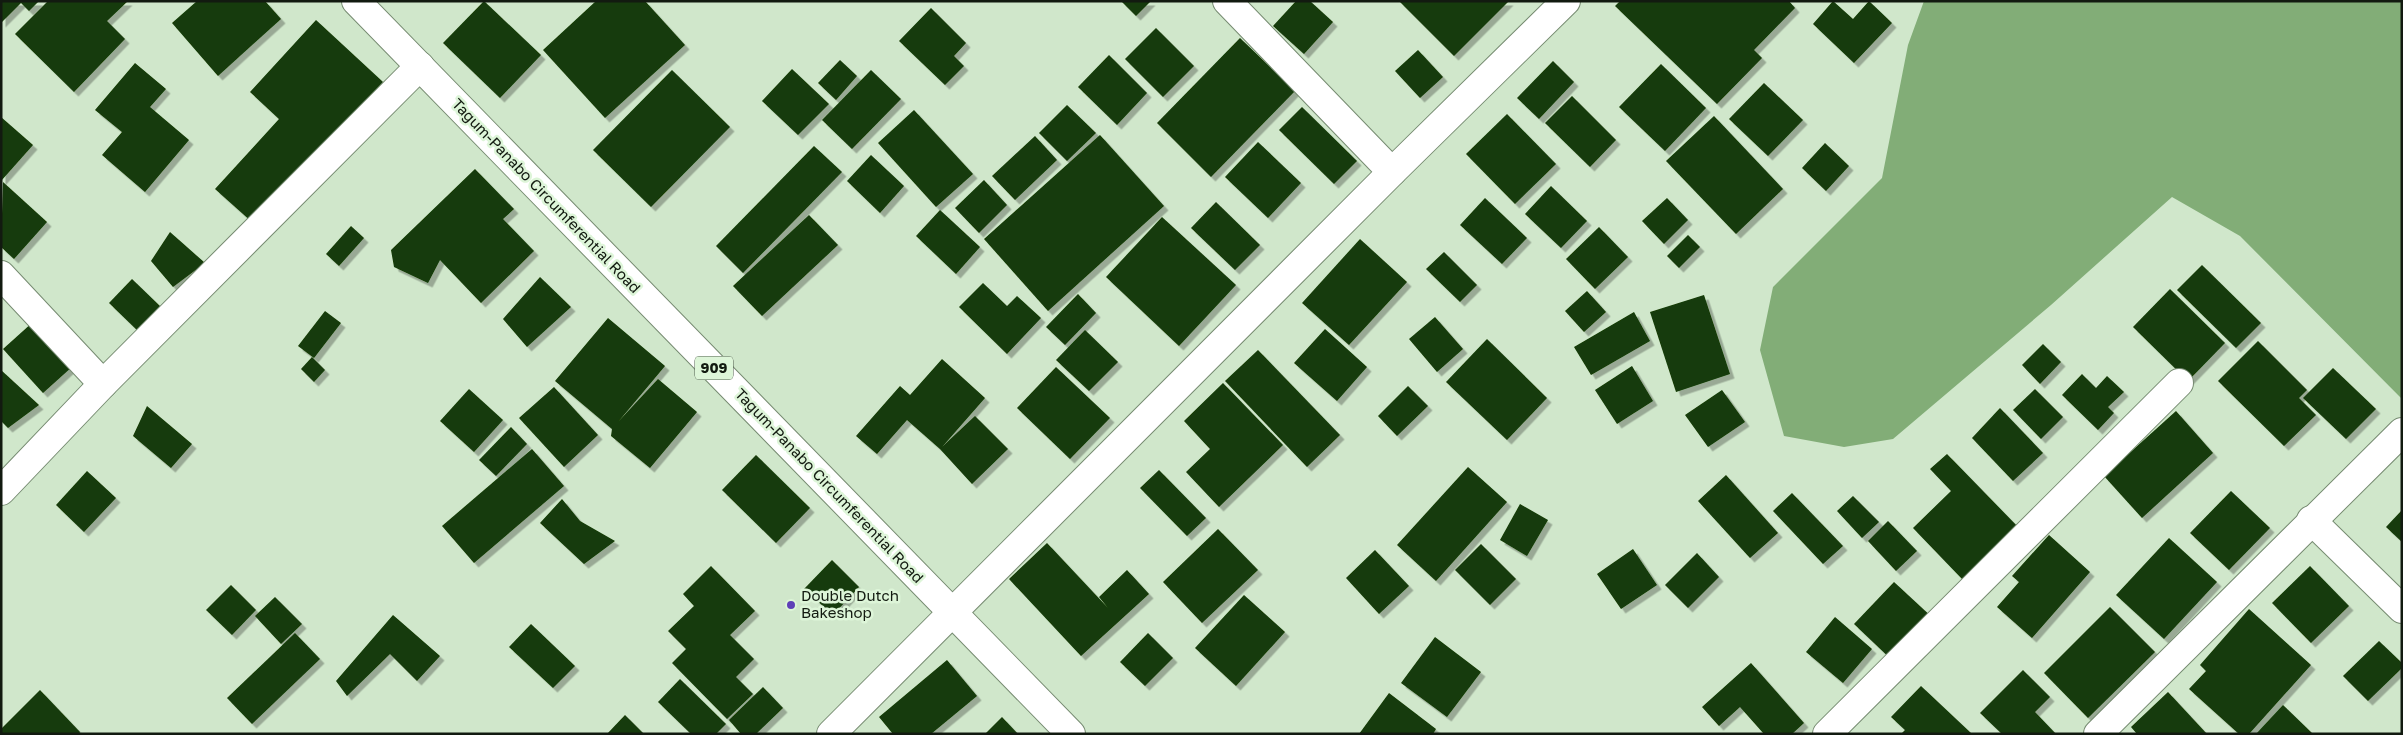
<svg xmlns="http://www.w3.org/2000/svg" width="2403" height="735" viewBox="0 0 2403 735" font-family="'Golos Text',sans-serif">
<defs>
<filter id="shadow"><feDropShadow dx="4.5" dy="4.5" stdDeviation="0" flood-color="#0004"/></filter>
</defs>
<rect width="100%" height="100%" fill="#d0e7cb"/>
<path fill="#82ad77" d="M 1924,1 L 2402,1 L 2402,399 L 2240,236 L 2172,197 L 2051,305 L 1893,439 L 1844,447 L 1784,436 L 1760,350 L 1773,287 L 1882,178 L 1908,45 Z"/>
<g fill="#133a07" filter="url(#shadow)">
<path d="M 1,1 L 39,1 L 29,11 L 21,3 L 1,23 Z"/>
<path d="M 48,1 L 128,1 L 107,21 L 125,39 L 74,92 L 15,34 Z"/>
<path d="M 197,1 L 265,1 L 281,19 L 218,76 L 172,23 Z"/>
<path d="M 484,1 L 541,55 L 500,98 L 443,43 Z"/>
<path d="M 596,1 L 645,1 L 685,45 L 605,118 L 543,50 Z"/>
<path d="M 1121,1 L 1151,1 L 1136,16 Z"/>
<path d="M 1296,1 L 1310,1 L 1333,22 L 1304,54 L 1273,26 Z"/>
<path d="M 1399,1 L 1509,1 L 1454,56 Z"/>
<path d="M 1620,1 L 1789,1 L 1795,8 L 1754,50 L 1762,58 L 1717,104 L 1615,6 Z"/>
<path d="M 1833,1 L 1853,19 L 1869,1 L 1892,23 L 1854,63 L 1813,24 Z"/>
<path d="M 931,8 L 966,43 L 954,56 L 964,66 L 945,85 L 899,41 Z"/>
<path d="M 316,20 L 383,82 L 252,222 L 215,189 L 279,119 L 250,92 Z"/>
<path d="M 1156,28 L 1194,66 L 1163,97 L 1125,59 Z"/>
<path d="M 1240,38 L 1295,91 L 1211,177 L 1157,123 Z"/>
<path d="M 1418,50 L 1443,77 L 1420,98 L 1395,71 Z"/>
<path d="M 1109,55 L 1147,93 L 1117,125 L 1078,87 Z"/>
<path d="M 840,60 L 857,76 L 836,100 L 818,83 Z"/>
<path d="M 1553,61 L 1574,82 L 1539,119 L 1517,98 Z"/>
<path d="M 135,63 L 166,89 L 150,107 L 189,140 L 145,192 L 102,155 L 122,132 L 95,110 Z"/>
<path d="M 1661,64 L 1706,108 L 1665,151 L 1619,107 Z"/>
<path d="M 792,69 L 829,104 L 798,135 L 762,101 Z"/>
<path d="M 672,70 L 730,127 L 651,207 L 593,150 Z"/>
<path d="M 871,70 L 901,99 L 852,149 L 822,120 Z"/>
<path d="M 1764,83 L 1803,120 L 1768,156 L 1729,119 Z"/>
<path d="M 1572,96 L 1616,140 L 1590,167 L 1545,123 Z"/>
<path d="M 1067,105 L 1096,133 L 1067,161 L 1039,133 Z"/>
<path d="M 1302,107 L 1357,161 L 1334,184 L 1279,130 Z"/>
<path d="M 914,110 L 973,174 L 936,207 L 878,143 Z"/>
<path d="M 1507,114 L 1556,164 L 1515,204 L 1466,154 Z"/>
<path d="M 1714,116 L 1783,189 L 1736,234 L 1666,161 Z"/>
<path d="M 1,117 L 33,145 L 1,181 Z"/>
<path d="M 1100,135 L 1164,206 L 1048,311 L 984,239 Z"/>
<path d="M 1035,136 L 1057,160 L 1015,200 L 992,176 Z"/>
<path d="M 1258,142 L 1301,183 L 1268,218 L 1225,177 Z"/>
<path d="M 1825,143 L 1849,166 L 1826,191 L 1802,168 Z"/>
<path d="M 814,146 L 842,172 L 743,273 L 716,246 Z"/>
<path d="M 871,155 L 904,186 L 880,213 L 847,181 Z"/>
<path d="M 475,169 L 514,209 L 503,219 L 534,251 L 481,303 L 440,260 L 428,283 L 394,267 L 391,250 Z"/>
<path d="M 984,180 L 1007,205 L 979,233 L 955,208 Z"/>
<path d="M 3,182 L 47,222 L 14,259 L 1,247 Z"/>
<path d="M 1551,186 L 1587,221 L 1561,248 L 1525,214 Z"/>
<path d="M 1485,198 L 1527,238 L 1502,264 L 1460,225 Z"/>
<path d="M 1667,198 L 1688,220 L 1664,244 L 1642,221 Z"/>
<path d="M 1216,202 L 1260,245 L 1235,270 L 1191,228 Z"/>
<path d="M 940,210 L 980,247 L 956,274 L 916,236 Z"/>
<path d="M 809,215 L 838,245 L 762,316 L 733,286 Z"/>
<path d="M 1162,217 L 1236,285 L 1179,346 L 1106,277 Z"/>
<path d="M 351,226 L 364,238 L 339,266 L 326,254 Z"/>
<path d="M 1599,227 L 1628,257 L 1595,289 L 1566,259 Z"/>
<path d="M 170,232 L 205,263 L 173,287 L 151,261 Z"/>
<path d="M 1688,235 L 1700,247 L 1679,268 L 1667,256 Z"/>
<path d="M 1360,239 L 1407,282 L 1349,345 L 1302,303 Z"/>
<path d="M 1444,252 L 1477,285 L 1460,302 L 1426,269 Z"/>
<path d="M 2202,265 L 2261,323 L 2236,348 L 2177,290 Z"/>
<path d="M 540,277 L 571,307 L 527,347 L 503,319 Z"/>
<path d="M 132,279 L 162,308 L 139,332 L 109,303 Z"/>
<path d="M 983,283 L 1007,306 L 1017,296 L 1041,318 L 1007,354 L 959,307 Z"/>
<path d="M 2170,289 L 2225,343 L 2188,381 L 2133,327 Z"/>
<path d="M 1587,291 L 1606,312 L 1584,332 L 1565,311 Z"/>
<path d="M 1078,294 L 1096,313 L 1065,345 L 1046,327 Z"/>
<path d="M 1704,295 L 1730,374 L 1676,392 L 1650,312 Z"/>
<path d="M 325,311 L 341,323 L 314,358 L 298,346 Z"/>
<path d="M 1634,312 L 1650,341 L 1591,375 L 1574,347 Z"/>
<path d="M 1435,317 L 1463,349 L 1437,372 L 1409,339 Z"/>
<path d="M 608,318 L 665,366 L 618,422 L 658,379 L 697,412 L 650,468 L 611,436 L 612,429 L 555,381 Z"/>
<path d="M 33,322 L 73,366 L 43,393 L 3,349 Z"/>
<path d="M 1325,329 L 1367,367 L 1337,401 L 1294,363 Z"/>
<path d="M 1085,330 L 1118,362 L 1089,391 L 1056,360 Z"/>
<path d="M 1487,339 L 1547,398 L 1507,440 L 1446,382 Z"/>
<path d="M 2258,341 L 2307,390 L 2299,398 L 2316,415 L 2284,446 L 2218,381 Z"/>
<path d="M 2043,344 L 2061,362 L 2040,384 L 2022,365 Z"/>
<path d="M 1258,350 L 1340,435 L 1307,467 L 1225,381 Z"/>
<path d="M 312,357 L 325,370 L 314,382 L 301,369 Z"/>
<path d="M 942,359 L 985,398 L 942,447 L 975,416 L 1008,449 L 972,484 L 940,449 L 907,420 L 877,454 L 856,436 L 900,386 L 910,395 Z"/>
<path d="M 1632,366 L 1653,401 L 1617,424 L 1595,390 Z"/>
<path d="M 1056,367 L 1110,418 L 1070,459 L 1017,408 Z"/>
<path d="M 2333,368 L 2376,409 L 2346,439 L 2303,398 Z"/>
<path d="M 1,370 L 39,405 L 8,428 L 1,421 Z"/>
<path d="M 2082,374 L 2096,388 L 2107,376 L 2124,392 L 2108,407 L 2114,413 L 2098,430 L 2062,395 Z"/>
<path d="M 1223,383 L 1283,445 L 1219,507 L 1186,472 L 1210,449 L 1184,421 Z"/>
<path d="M 1408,386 L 1428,406 L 1397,436 L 1378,416 Z"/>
<path d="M 554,387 L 598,435 L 564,467 L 519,418 Z"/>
<path d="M 469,389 L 503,420 L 474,452 L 440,421 Z"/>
<path d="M 2035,389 L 2063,417 L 2041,439 L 2013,410 Z"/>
<path d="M 1722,390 L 1745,422 L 1708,447 L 1685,415 Z"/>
<path d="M 147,406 L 192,444 L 171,468 L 133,436 Z"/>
<path d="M 2000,408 L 2043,453 L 2013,481 L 1972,438 Z"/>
<path d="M 2176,411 L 2213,453 L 2142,518 L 2104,476 Z"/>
<path d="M 511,427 L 527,444 L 496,476 L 479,460 Z"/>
<path d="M 532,449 L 564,486 L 474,563 L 442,526 Z"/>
<path d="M 1947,454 L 2019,528 L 1964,581 L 1913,528 L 1951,491 L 1930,469 Z"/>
<path d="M 756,455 L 810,508 L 776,543 L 722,490 Z"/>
<path d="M 1468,467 L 1507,502 L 1436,581 L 1397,545 Z"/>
<path d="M 1159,470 L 1206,518 L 1187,536 L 1140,488 Z"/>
<path d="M 87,471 L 116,498 L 84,532 L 56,505 Z"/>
<path d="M 1726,475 L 1778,533 L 1750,558 L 1698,501 Z"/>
<path d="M 2231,491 L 2270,528 L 2229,570 L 2190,533 Z"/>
<path d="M 1792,493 L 1843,546 L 1823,564 L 1773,511 Z"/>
<path d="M 1853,496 L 1879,522 L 1862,538 L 1837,511 Z"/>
<path d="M 562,499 L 580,521 L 615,541 L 584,564 L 540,523 Z"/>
<path d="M 1520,504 L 1548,520 L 1527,556 L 1500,540 Z"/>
<path d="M 2402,510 L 2402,542 L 2386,527 Z"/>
<path d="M 1888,521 L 1917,551 L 1896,571 L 1868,541 Z"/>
<path d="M 1218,529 L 1258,570 L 1202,623 L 1163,582 Z"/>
<path d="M 2049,535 L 2090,572 L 2032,638 L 1997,607 L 2019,582 L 2012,576 Z"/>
<path d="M 2169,538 L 2217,582 L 2164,639 L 2116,595 Z"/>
<path d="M 1047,543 L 1108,608 L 1099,597 L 1127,570 L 1149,594 L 1081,656 L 1009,579 Z"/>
<path d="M 1481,544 L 1516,579 L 1490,605 L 1455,570 Z"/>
<path d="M 1633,549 L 1657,585 L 1621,609 L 1597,574 Z"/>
<path d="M 1375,550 L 1409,586 L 1379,614 L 1346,578 Z"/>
<path d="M 1697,553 L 1719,577 L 1688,608 L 1665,585 Z"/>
<path d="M 832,560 L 859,587 L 833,615 L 804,589 Z"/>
<path d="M 711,566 L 755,611 L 730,635 L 754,659 L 736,677 L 753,694 L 727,719 L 672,663 L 686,649 L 668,631 L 694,606 L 683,594 Z"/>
<path d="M 2310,566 L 2349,606 L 2311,643 L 2272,603 Z"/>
<path d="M 1894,582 L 1935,620 L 1894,662 L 1854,624 Z"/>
<path d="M 231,585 L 256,610 L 232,635 L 206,610 Z"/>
<path d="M 1244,595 L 1285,632 L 1236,686 L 1195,648 Z"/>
<path d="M 275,597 L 302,624 L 281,644 L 255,616 Z"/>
<path d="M 2110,607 L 2155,652 L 2088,718 L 2044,673 Z"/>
<path d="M 2249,609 L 2311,665 L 2249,734 L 2239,734 L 2189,689 L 2206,671 L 2200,665 Z"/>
<path d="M 393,615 L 440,656 L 417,681 L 390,654 L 347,696 L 336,681 Z"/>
<path d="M 1835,617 L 1872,649 L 1843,683 L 1806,652 Z"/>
<path d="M 531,624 L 575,666 L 553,688 L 509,647 Z"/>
<path d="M 295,633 L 320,659 L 252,724 L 227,698 Z"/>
<path d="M 1148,633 L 1173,658 L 1145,686 L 1120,662 Z"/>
<path d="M 1435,637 L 1481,672 L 1447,717 L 1401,683 Z"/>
<path d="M 2379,641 L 2402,663 L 2402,668 L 2368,701 L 2343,676 Z"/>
<path d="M 947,660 L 977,696 L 931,734 L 893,734 L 879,717 Z"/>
<path d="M 1751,663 L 1804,723 L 1792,734 L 1764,734 L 1740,707 L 1719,726 L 1702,707 Z"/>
<path d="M 2023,670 L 2050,697 L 2035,712 L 2056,734 L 2002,734 L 1980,713 Z"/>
<path d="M 680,679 L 726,724 L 716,734 L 691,734 L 658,702 Z"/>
<path d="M 1921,686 L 1972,734 L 1901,734 L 1905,730 L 1891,717 Z"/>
<path d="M 763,687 L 783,708 L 756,734 L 741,734 L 729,720 Z"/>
<path d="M 40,690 L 80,732 L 79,734 L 1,734 L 1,729 Z"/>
<path d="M 2168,692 L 2207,734 L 2137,734 L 2131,727 Z"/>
<path d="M 1389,693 L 1436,729 L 1433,734 L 1359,734 Z"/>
<path d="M 2283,705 L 2313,734 L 2256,734 Z"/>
<path d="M 625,715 L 644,734 L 607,734 Z"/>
<path d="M 1002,717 L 1018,734 L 985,734 Z"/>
</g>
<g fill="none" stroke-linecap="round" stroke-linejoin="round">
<g stroke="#768b71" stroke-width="30">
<g id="street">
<path d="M 1227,1 L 1392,172"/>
<path d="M 1,275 L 103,384"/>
<path d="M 1,491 L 103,384 L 420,66"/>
<path d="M 2311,520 L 2402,609"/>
<path d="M 1827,734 L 2179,383"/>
<path d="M 2098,734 L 2402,432"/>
</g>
</g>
<g stroke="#768b71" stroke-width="30">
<path id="secondary" d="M 831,734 L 1392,172 L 1566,1"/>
</g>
<g stroke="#768b71" stroke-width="30">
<path id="primary" d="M 356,1 L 1071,734"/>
</g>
<use href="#street" stroke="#fff" stroke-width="28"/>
<use href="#secondary" stroke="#fff" stroke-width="28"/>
<use href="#primary" stroke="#fff" stroke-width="28"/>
</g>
<circle fill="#5e3fb7" stroke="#ddf5d8" stroke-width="2" cx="791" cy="605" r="5"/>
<g text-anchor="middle" stroke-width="5" stroke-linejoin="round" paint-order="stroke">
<rect fill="#ddf5d8" stroke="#4f5c4c" stroke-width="1" x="695" y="356.5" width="38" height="23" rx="4"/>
<g font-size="14" font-weight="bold" fill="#121a10">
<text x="714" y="373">909</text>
</g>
<g font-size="15" fill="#121a10" stroke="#ddf5d8">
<text transform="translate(546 196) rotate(46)" y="5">Tagum-Panabo Circumferential Road</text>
<text transform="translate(829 486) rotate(46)" y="5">Tagum-Panabo Circumferential Road</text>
</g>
<g font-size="15" fill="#121a10" stroke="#ddf5d8" text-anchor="start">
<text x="801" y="601">Double Dutch<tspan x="801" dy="17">Bakeshop</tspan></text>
</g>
</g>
<rect width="2403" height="735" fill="none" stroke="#121a10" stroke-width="5"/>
</svg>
